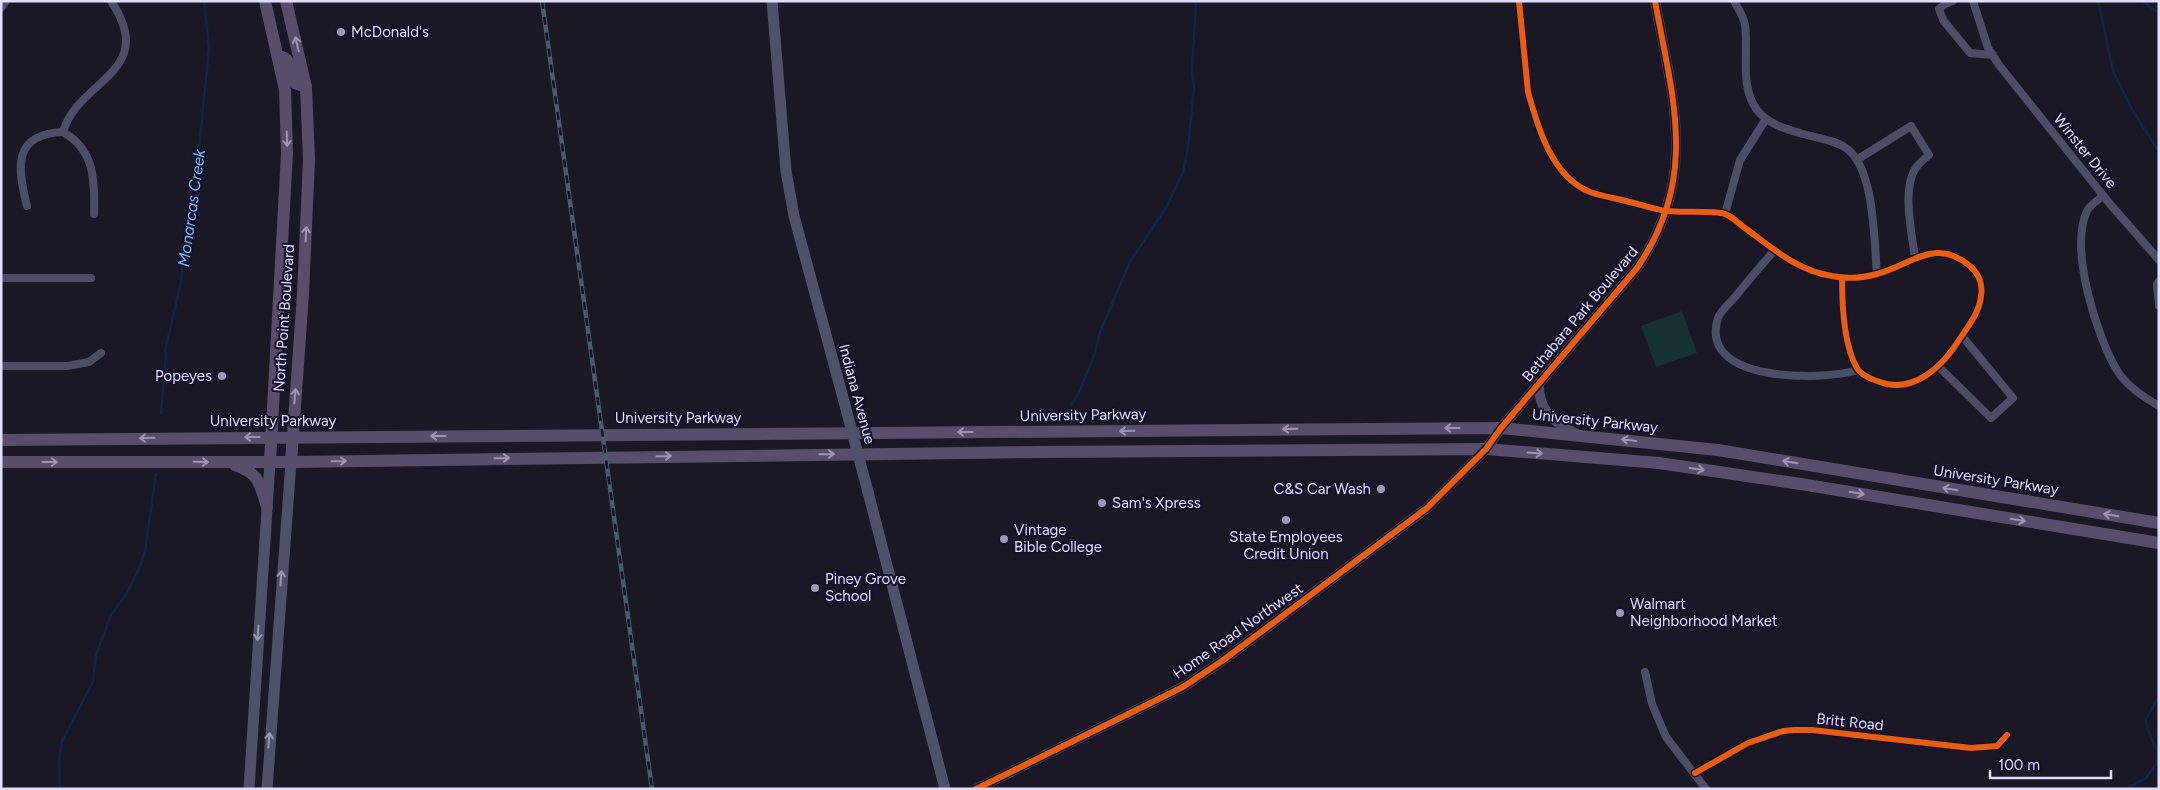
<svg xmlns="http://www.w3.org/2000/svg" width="2160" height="790" viewBox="0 0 2160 790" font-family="Figtree,sans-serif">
<rect width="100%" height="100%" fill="#1a1825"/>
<path fill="#163131" d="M 1682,311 L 1697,353 L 1656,367 L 1641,326 Z"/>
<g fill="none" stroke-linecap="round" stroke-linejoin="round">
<g stroke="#0f264a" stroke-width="2.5">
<path d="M 2098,1 L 2113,71 L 2133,111 L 2159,152"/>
<path d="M 2142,1 L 2159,13"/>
<path d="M 1071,405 L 1080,390 L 1095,353 L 1100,332 L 1130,262 L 1167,206 L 1183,172 L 1188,148 L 1194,88 L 1192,73 L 1196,1"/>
<path d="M 161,414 L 166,354 L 165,351 L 181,282 L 184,243 L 198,159 L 209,48 L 204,1"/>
<path d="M 60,789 L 59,762 L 62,741 L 93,682 L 96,655 L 111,615 L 127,593 L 139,569 L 145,551 L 156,474"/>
<path d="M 2126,789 L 2146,778 L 2157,763 L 2158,754 L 2147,728 L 2146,719 L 2159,696"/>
</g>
<g stroke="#4e4d66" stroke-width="8">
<path d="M 1519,1 L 1528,92 C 1538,128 1552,177 1590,192 C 1601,196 1614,198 1626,201 C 1639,204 1653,209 1667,211 C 1681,213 1714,210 1725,214 C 1732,216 1739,224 1745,228 C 1772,248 1798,271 1832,276 C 1847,279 1863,278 1877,274 C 1913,264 1935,237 1970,266 C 1979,274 1983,285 1981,296 C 1980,311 1969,325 1961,337 C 1944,365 1914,396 1877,381 C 1871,379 1860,374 1857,368 C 1844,346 1842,303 1842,278"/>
<path d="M 1734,1 C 1738,8 1744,17 1745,25 C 1749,52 1739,86 1757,110 C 1769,125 1786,129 1803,134 C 1817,138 1835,140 1846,148 C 1875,168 1874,242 1877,274"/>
<path d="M 1953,1 L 1945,4 L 1939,9 L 1943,20 L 1970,53 L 1993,55"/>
<path d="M 1973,1 L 1988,48 L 1999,65 L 2110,204 L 2159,260"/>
<path d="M 1,8 L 6,1"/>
<path d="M 1858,159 L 1911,126 L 1929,155 C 1924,159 1919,163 1915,169 C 1902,190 1912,234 1915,258"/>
<path d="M 2103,196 C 2098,200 2090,205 2087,211 C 2069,249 2097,338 2118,372 C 2127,386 2145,398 2159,406"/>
<path d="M 27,206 C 17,167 13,134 63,132"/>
<path d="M 94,214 C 95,181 95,150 63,132 C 78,79 159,73 111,1"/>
<path d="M 1725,214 L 1740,160 L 1766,119"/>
<path d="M 1775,250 C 1761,265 1748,281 1735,297 C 1730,303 1721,310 1718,318 C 1697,383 1822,381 1858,370"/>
<path d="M 1,278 L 91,278"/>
<path d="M 2159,281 L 2157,284 L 2159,306"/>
<path d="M 1,366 L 67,366 L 89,362 L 101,353"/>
<path d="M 1939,367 L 1991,418 L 2013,398 L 1962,336"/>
<path d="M 1645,672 L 1652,704 L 1666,737 L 1706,789"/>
<path d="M 1695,773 L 1748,743 L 1783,731 L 1794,730 L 1812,730 L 1971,748 L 1997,746 L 2007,735"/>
</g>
<g stroke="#4e4d66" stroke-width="10">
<path d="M 1539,383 C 1538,411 1554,423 1577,434"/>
<path d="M 976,789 L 1183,687 L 1222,661 L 1427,508 L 1486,449 L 1501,428 L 1637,268 C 1699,178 1673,100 1655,1"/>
</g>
<g stroke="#51506b" stroke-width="11">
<path d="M 772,1 L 786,171 L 794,216 L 842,394"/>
<path d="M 868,492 L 945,789"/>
<path d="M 249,789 L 270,462"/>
<path d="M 267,789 L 291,462"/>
</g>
<g stroke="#564e6a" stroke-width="12">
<path d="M 265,1 L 285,90 L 287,153 L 270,462"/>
<path d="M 286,1 L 306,87 L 309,160 L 303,294 L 291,462"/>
<path d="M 278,56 C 293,58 290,72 295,83 L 306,87"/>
<path d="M 1,440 L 1501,428 L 1718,450 L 2159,523"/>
<path d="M 1,462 L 291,462 L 1040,452 L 1486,449 L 1659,463 L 1807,485 L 2159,543"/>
<path d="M 235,465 C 259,473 260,484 267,507"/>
</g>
<g stroke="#475d6d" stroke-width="4.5">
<path id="rail" d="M 542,1 L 652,789"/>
</g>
<use href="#rail" stroke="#16122b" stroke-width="2.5" stroke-dasharray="8" stroke-linecap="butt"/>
<path stroke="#51506b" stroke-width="11" d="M 842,394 L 868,492"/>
<g stroke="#16122b" stroke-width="9">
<g id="cycleway">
<path d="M 1519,1 L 1528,92 C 1538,128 1552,177 1590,192 C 1601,196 1614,198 1626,201 C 1639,204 1653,209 1667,211 C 1681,213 1714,210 1725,214 C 1732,216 1739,224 1745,228 C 1772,248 1798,271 1832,276 C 1847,279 1863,278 1877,274 C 1913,264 1935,237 1970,266 C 1979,274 1983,285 1981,296 C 1980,311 1969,325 1961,337 C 1944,365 1914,396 1877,381 C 1871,379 1860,374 1857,368 C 1844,346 1842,303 1842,278"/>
<path d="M 1695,773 L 1748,743 L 1783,731 L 1794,730 L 1812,730 L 1971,748 L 1997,746 L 2007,735"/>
<path d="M 976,789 L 1183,687 L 1222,661 L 1427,508 L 1486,449 L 1501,428 L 1637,268 C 1699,178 1673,100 1655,1"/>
</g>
</g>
<use href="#cycleway" stroke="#e95d12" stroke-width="6"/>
</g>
<defs><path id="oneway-shaft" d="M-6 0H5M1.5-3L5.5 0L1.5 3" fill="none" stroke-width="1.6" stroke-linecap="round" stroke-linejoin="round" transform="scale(1.25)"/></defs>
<g stroke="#9b96b4">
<use href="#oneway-shaft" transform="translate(297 44) rotate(-103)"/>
<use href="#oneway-shaft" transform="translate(287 139) rotate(88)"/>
<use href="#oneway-shaft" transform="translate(306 234) rotate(-87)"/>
<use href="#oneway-shaft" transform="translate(295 396) rotate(-85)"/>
<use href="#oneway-shaft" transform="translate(1452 428) rotate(180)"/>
<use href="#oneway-shaft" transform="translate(1290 429) rotate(179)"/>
<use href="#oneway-shaft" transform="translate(1127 431) rotate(179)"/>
<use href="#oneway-shaft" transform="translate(965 432) rotate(180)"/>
<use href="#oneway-shaft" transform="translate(438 436) rotate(180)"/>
<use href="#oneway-shaft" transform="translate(252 437) rotate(180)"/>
<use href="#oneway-shaft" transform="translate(147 438) rotate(179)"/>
<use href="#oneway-shaft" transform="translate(1629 440) rotate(-173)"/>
<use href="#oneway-shaft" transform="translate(1535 453) rotate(4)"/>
<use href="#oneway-shaft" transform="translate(827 454) rotate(-1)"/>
<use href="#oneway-shaft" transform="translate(664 456) rotate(-1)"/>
<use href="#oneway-shaft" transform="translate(502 458) rotate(-1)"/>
<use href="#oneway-shaft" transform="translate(339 461) rotate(-1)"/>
<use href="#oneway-shaft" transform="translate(50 462)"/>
<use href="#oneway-shaft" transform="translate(201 462) rotate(1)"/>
<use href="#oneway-shaft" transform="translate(1790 462) rotate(-171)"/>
<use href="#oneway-shaft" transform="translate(1697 469) rotate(8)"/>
<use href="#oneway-shaft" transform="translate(1950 489) rotate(-171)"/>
<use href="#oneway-shaft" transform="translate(1857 493) rotate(9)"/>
<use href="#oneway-shaft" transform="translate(2111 515) rotate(-171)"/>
<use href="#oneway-shaft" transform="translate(2018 520) rotate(9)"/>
</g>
<g stroke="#9896b4">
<use href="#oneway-shaft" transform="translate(281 578) rotate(-86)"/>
<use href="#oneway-shaft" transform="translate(258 633) rotate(94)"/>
<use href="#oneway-shaft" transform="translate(269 740) rotate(-86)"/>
</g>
<g fill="#9b98b2" stroke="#16122b" stroke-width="2">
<circle cx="341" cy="32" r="5"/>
<circle cx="222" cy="376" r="5"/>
<circle cx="1381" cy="489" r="5"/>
<circle cx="1102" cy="503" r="5"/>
<circle cx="1286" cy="520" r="5"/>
<circle cx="1004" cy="539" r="5"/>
<circle cx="815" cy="588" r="5"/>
<circle cx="1620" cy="613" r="5"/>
</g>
<g text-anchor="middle" stroke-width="4" stroke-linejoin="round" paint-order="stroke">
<g font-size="15" fill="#e0ddfe" stroke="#16122b" text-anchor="start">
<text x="351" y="37">McDonald's</text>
<text x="212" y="381" text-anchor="end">Popeyes</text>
<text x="1371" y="494" text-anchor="end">C&amp;S Car Wash</text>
<text x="1112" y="508">Sam's Xpress</text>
<text x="1014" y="535">Vintage<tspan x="1014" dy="17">Bible College</tspan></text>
<text x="1286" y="542" text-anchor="middle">State Employees<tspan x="1286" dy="17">Credit Union</tspan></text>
<text x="825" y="584">Piney Grove<tspan x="825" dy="17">School</tspan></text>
<text x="1630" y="609">Walmart<tspan x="1630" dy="17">Neighborhood Market</tspan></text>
</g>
<g font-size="15" fill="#e0ddfe" stroke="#16122b">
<text transform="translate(2085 151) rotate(51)" y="5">Winster Drive</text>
<text transform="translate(1580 314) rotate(-50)" y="5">Bethabara Park Boulevard</text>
<text transform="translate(284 318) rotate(-86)" y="5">North Point Boulevard</text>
<text transform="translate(857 394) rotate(75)" y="5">Indiana Avenue</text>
<text transform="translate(1083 415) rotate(-1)" y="5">University Parkway</text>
<text x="678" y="423">University Parkway</text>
<text x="273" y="426">University Parkway</text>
<text transform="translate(1595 421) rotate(6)" y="5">University Parkway</text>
<text transform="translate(1996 480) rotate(9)" y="5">University Parkway</text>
<text transform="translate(1238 631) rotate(-35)" y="5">Home Road Northwest</text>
<text transform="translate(1850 722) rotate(6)" y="5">Britt Road</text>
</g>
<g font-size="16" font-style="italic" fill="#6dbdfc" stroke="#16122b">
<text transform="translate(191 208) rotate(-82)" y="6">Monarcas Creek</text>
</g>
</g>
<rect width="2160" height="790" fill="none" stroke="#e0ddfe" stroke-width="5"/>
<path d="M1990 770v8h121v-8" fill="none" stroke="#e0ddfe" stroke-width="2.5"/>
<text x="1998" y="770" font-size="15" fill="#e0ddfe" stroke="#16122b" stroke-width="4" paint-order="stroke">100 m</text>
</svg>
